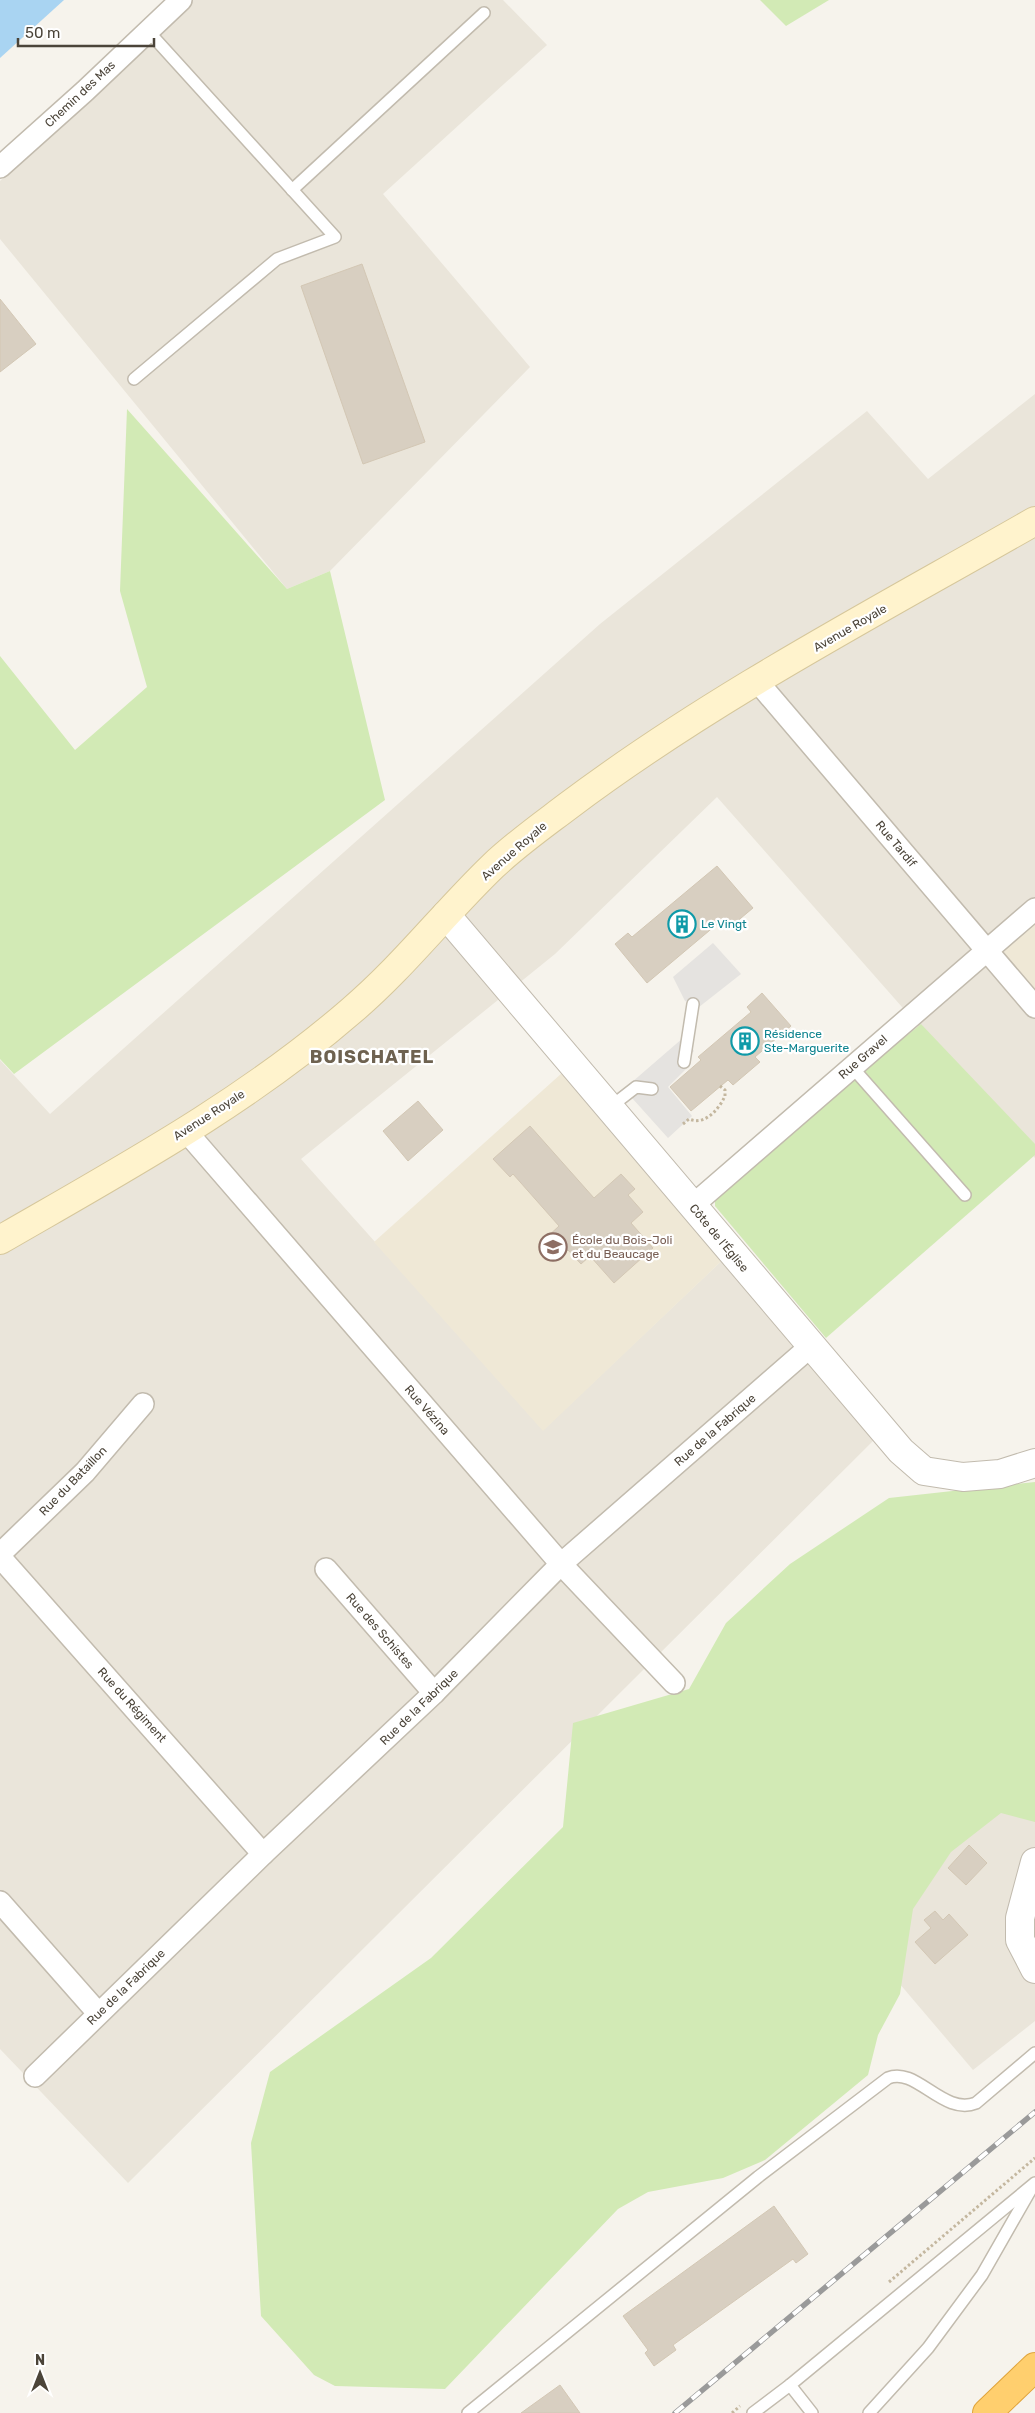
<svg xmlns="http://www.w3.org/2000/svg" width="1035" height="2413" viewBox="0 0 1035 2413" font-family="Rubik,sans-serif">
<rect width="100%" height="100%" fill="#f6f3ec"/>
<g fill="#eae5da">
<path d="M 189,0 L 503,0 L 547,45 L 383,194 L 530,367 L 330,571 L 287,589 L 0,239 L 0,181 Z"/>
<path d="M 1035,394 L 1035,1158 L 717,797 L 555,954 L 301,1159 L 543,1430 L 731,1252 L 878,1436 L 128,2183 L 0,2049 L 0,1060 L 50,1114 L 600,624 L 867,411 L 928,479 Z"/>
<path d="M 1035,1622 L 1035,2021 L 973,2070 L 865,1943 Z"/>
</g>
<g fill="#efe8d6">
<path d="M 1035,909 L 1035,1006 L 987,951 Z"/>
<path d="M 572,1064 L 731,1252 L 543,1431 L 374,1242 Z"/>
</g>
<g fill="#d2eab5">
<path d="M 760,0 L 829,0 L 786,26 Z"/>
<path d="M 127,409 L 287,589 L 330,571 L 385,800 L 14,1074 L 0,1059 L 0,656 L 75,750 L 147,687 L 120,591 Z"/>
<path d="M 921,1024 L 1035,1144 L 1035,1155 L 826,1338 L 715,1206 L 715,1190 Z"/>
<path d="M 1035,1482 L 1035,1822 L 1001,1813 L 951,1852 L 913,1909 L 900,1994 L 878,2035 L 868,2075 L 765,2160 L 723,2178 L 648,2192 L 618,2209 L 445,2389 L 335,2386 L 314,2375 L 261,2316 L 251,2143 L 270,2072 L 431,1958 L 563,1827 L 573,1723 L 689,1689 L 726,1623 L 790,1564 L 889,1498 Z"/>
</g>
<g fill="#e5e3e0">
<path d="M 713,943 L 741,974 L 699,1007 L 685,1001 L 673,977 Z"/>
<path d="M 683,1038 L 694,1051 L 686,1058 L 691,1064 L 668,1087 L 692,1116 L 668,1138 L 624,1089 Z"/>
</g>
<path fill="#a9d4f2" d="M 0,0 L 64,0 L 0,58 Z"/>
<g fill="#d8cfc1" stroke="#d3c7b4">
<path d="M 362,264 L 425,442 L 363,464 L 301,286 Z"/>
<path d="M 0,299 L 36,344 L 0,372 Z"/>
<path d="M 717,866 L 753,908 L 729,928 L 722,920 L 647,983 L 615,944 L 628,933 L 632,937 Z"/>
<path d="M 762,993 L 791,1026 L 755,1057 L 760,1062 L 733,1085 L 728,1080 L 691,1111 L 670,1087 L 701,1060 L 698,1057 L 751,1012 L 747,1007 Z"/>
<path d="M 418,1101 L 443,1130 L 408,1161 L 383,1131 Z"/>
<path d="M 530,1126 L 594,1198 L 621,1174 L 635,1189 L 628,1195 L 643,1212 L 631,1223 L 653,1248 L 614,1283 L 590,1256 L 581,1264 L 568,1250 L 561,1256 L 545,1239 L 559,1226 L 513,1174 L 510,1177 L 493,1159 Z"/>
<path d="M 969,1845 L 987,1863 L 966,1885 L 948,1868 Z"/>
<path d="M 935,1911 L 943,1920 L 949,1914 L 968,1935 L 935,1964 L 915,1942 L 931,1928 L 924,1920 Z"/>
<path d="M 774,2206 L 808,2254 L 796,2263 L 793,2259 L 673,2345 L 676,2350 L 654,2366 L 645,2353 L 648,2350 L 623,2316 Z"/>
<path d="M 560,2385 L 580,2413 L 521,2413 Z"/>
</g>
<g fill="none" stroke-linecap="round" stroke-linejoin="round">
<g stroke="#c2bbae" stroke-width="14">
<g id="service">
<path d="M 292,190 L 484,13"/>
<path d="M 134,379 L 277,259 L 335,237 L 148,31"/>
<path d="M 684,1062 L 693,1004"/>
<path d="M 852,1067 L 965,1195"/>
<path d="M 609,1108 L 636,1087 L 652,1089"/>
<path d="M 468,2413 L 758,2177 L 888,2078 C 916,2066 943,2116 976,2103 L 1035,2053"/>
<path d="M 753,2413 L 790,2385"/>
<path d="M 812,2413 L 790,2385 L 1035,2183"/>
<path d="M 869,2413 L 928,2348 L 982,2275 L 1030,2191"/>
</g>
</g>
<g stroke="#c2bbae" stroke-width="24">
<g id="minor">
<path d="M 0,167 L 85,91 L 181,0"/>
<path d="M 757,681 L 1035,1007"/>
<path d="M 185,1130 L 561,1564 L 674,1683"/>
<path d="M 692,1206 L 1035,909"/>
<path d="M 0,1554 L 85,1472 L 143,1404"/>
<path d="M 0,1557 L 263,1854"/>
<path d="M 326,1569 L 434,1693"/>
<path d="M 0,1902 L 98,2013"/>
<path d="M 35,2076 L 263,1854 L 434,1693 L 561,1564 L 811,1346"/>
</g>
</g>
<g stroke="#c2bbae" stroke-width="30">
<g id="tertiary">
<path d="M 446,915 L 901,1451 L 924,1471 L 963,1477 L 1000,1474 L 1035,1463"/>
<path d="M 1035,1862 L 1020,1918 L 1020,1940 L 1035,1969"/>
</g>
</g>
<g stroke="#d6c79b" stroke-width="30">
<path id="secondary" d="M 0,1240 C 121,1170 245,1103 351,1011 C 403,967 445,912 493,866 C 516,844 543,825 568,806 C 713,697 878,611 1035,521"/>
</g>
<g stroke="#e0a43c" stroke-width="30">
<path id="motorway" d="M 987,2413 L 1035,2367"/>
</g>
<g stroke="#c4b79f" stroke-width="3" stroke-dasharray="2.5 2.5" stroke-linecap="butt">
<path d="M 683,1124 L 689,1119 C 705,1126 719,1109 725,1096 L 725,1090 L 720,1086"/>
<path d="M 889,2282 L 1035,2158"/>
<path d="M 732,2413 L 740,2406"/>
</g>
<use href="#service" stroke="#fff" stroke-width="11"/>
<use href="#minor" stroke="#fff" stroke-width="21"/>
<use href="#tertiary" stroke="#fff" stroke-width="28"/>
<use href="#secondary" stroke="#fff3cd" stroke-width="28"/>
<use href="#motorway" stroke="#ffcf6e" stroke-width="28"/>
<g stroke="#9a9a9a" stroke-width="5.5">
<path id="rail" d="M 675,2413 L 1035,2112"/>
</g>
<use href="#rail" stroke="#fff" stroke-width="4" stroke-dasharray="11" stroke-linecap="butt"/>
</g>
<defs>
<g id="building-ring" transform="scale(1.4375)"><circle r="9.5" fill="#fff" stroke="#0f9aa8" stroke-width="1.5"/><path d="M-4-6H4V6H1V3H-1V6H-4ZM-2.5-4.3h1.7v1.8h-1.7ZM.8-4.3h1.7v1.8H.8ZM-2.5-1h1.7V.8h-1.7ZM.8-1h1.7V.8H.8Z" fill="#0f9aa8"/></g>
<g id="school-ring" transform="scale(1.4375)"><circle r="9.5" fill="#fff" stroke="#8d6e63" stroke-width="1.5"/><path d="M0-5L7-2L0 1L-7-2ZM-4 1L0 2.5L4 1V4Q0 6-4 4Z" fill="#8d6e63"/></g>
</defs>
<g fill-rule="evenodd">
<use href="#building-ring" x="682" y="924"/>
<use href="#building-ring" x="745" y="1041"/>
<use href="#school-ring" x="553" y="1247"/>
</g>
<g text-anchor="middle" stroke-width="4.5" stroke-linejoin="round" paint-order="stroke">
<g font-size="12" fill="#4b4439" stroke="#fff">
<text transform="translate(80 94) rotate(-43)" y="4">Chemin des Mas</text>
<text transform="translate(850 628) rotate(-30)" y="4">Avenue Royale</text>
<text transform="translate(896 844) rotate(50)" y="4">Rue Tardif</text>
<text transform="translate(514 851) rotate(-41)" y="4">Avenue Royale</text>
<text transform="translate(863 1057) rotate(-41)" y="4">Rue Gravel</text>
<text transform="translate(209 1115) rotate(-33)" y="4">Avenue Royale</text>
<text transform="translate(719 1238) rotate(50)" y="4">Côte de l'Église</text>
<text transform="translate(427 1410) rotate(49)" y="4">Rue Vézina</text>
<text transform="translate(715 1430) rotate(-41)" y="4">Rue de la Fabrique</text>
<text transform="translate(73 1481) rotate(-46)" y="4">Rue du Bataillon</text>
<text transform="translate(380 1631) rotate(49)" y="4">Rue des Schistes</text>
<text transform="translate(132 1705) rotate(48)" y="4">Rue du Régiment</text>
<text transform="translate(419 1707) rotate(-44)" y="4">Rue de la Fabrique</text>
<text transform="translate(126 1987) rotate(-44)" y="4">Rue de la Fabrique</text>
</g>
<g font-size="12" fill="#0d838f" stroke="#fff" text-anchor="start">
<text x="701" y="928">Le Vingt</text>
<text x="764" y="1038">Résidence<tspan x="764" dy="14">Ste-Marguerite</tspan></text>
</g>
<g font-size="12" fill="#785e54" stroke="#fff" text-anchor="start">
<text x="572" y="1244">École du Bois-Joli<tspan x="572" dy="14">et du Beaucage</tspan></text>
</g>
<g font-size="18" font-weight="bold" letter-spacing="1" fill="#6e6250" stroke="#fff">
<text x="372" y="1063">BOISCHATEL</text>
</g>
</g>
<g transform="translate(40 2373)" stroke="#ffffff" stroke-width="4" paint-order="stroke">
<path d="M0-4L9 19L0 12L-9 19Z" fill="#4b4439"/>
<text y="-8" font-size="14" font-weight="bold" text-anchor="middle" fill="#4b4439">N</text>
</g>
<path d="M18 38v8h136v-8" fill="none" stroke="#4b4439" stroke-width="2.5"/>
<text x="25" y="38" font-size="15" fill="#4b4439" stroke="#ffffff" stroke-width="4" paint-order="stroke">50 m</text>
</svg>
